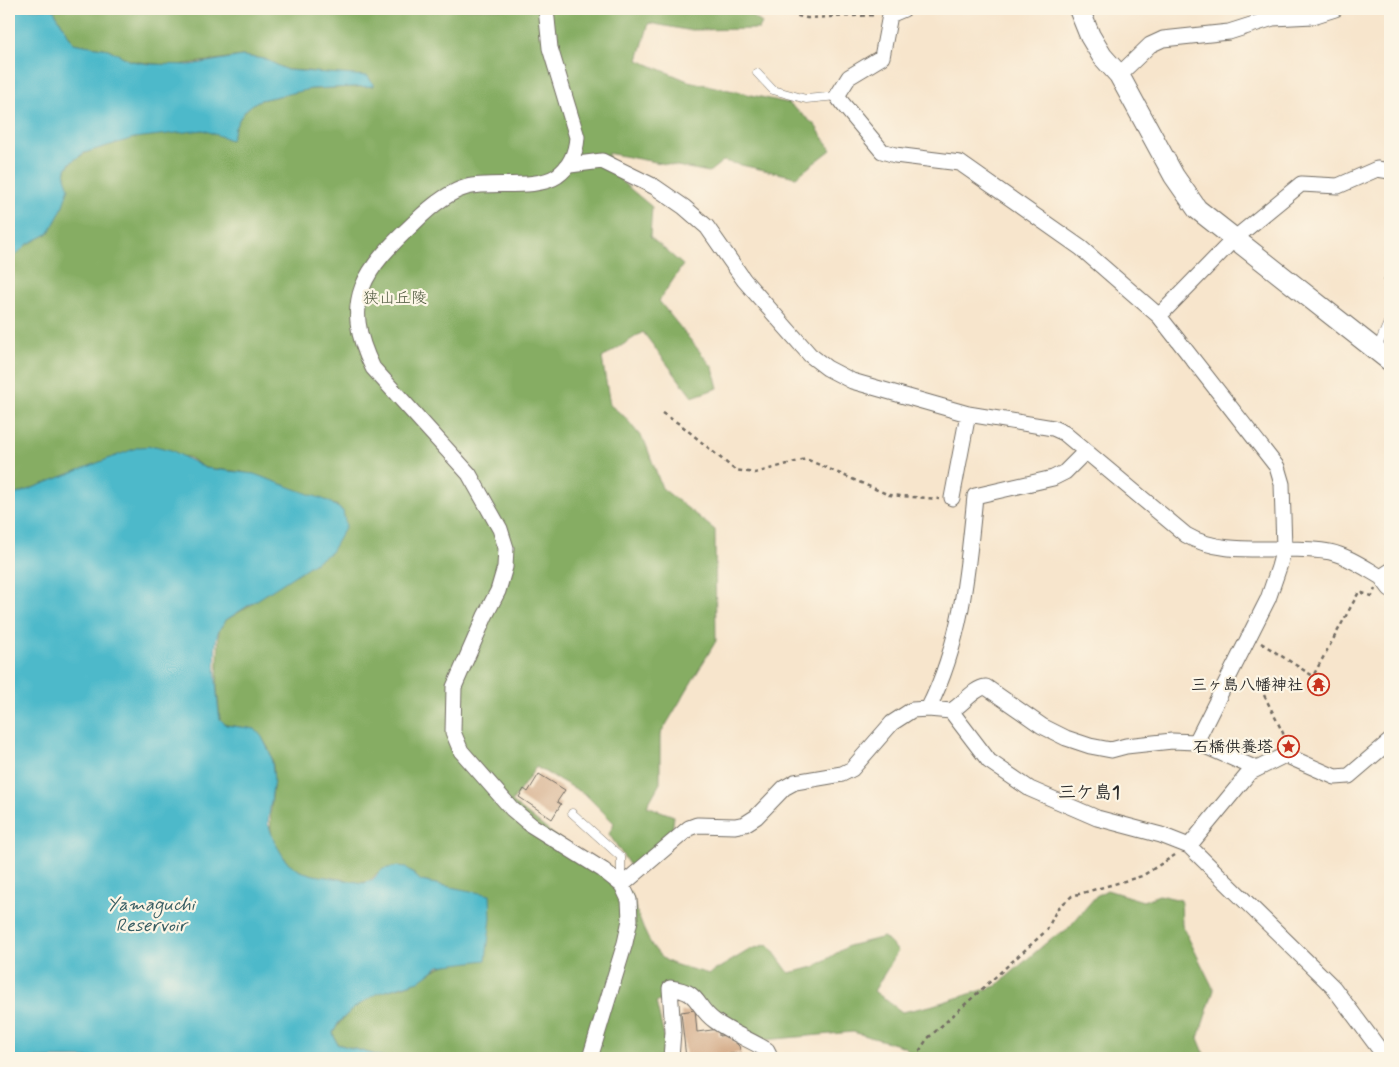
<svg xmlns="http://www.w3.org/2000/svg" width="1399" height="1067" viewBox="0 0 1399 1067" font-family="Mynerve,'Klee One',sans-serif">
<style>
.forest{fill:#86ad63;stroke:#586c47}
.water{fill:#4eb9ca;stroke:#3c727a}
.building{fill:#d5ae8c}
.lines{fill:none;stroke-linecap:round;stroke-linejoin:round}
.service-casing{stroke:#726c63;stroke-width:9}
.minor-casing{stroke:#726c63;stroke-width:17}
.tertiary-casing{stroke:#726c63;stroke-width:22}
.path{stroke:#726c63;stroke-width:2.5;stroke-dasharray:4 4;stroke-linecap:butt}
.service{stroke:#fff;stroke-width:8}
.minor{stroke:#fff;stroke-width:15}
.tertiary{stroke:#fff;stroke-width:20}
.labels{text-anchor:middle;dominant-baseline:central;stroke-width:4.5;stroke-linejoin:round;paint-order:stroke}
.park-label{font-size:16px;fill:#505a40;stroke:#fcf5e5}
.poi-label{font-size:16px;font-weight:bold;fill:#2b2b2b;stroke:#fcf5e5;text-anchor:end}
.neighbourhood-label{font-size:18px;font-weight:bold;fill:#2b2b2b;stroke:#fcf5e5}
.water-label{font-size:18px;font-style:italic;fill:#375d63;stroke:#fcf5e5}
</style>
<rect width="100%" height="100%" fill="#fcf5e5"/>
<filter id="ink" filterUnits="userSpaceOnUse"><feTurbulence type="fractalNoise" baseFrequency=".02" numOctaves="2"/><feDisplacementMap in="SourceGraphic" scale="10" xChannelSelector="R" yChannelSelector="G"/><feConvolveMatrix kernelMatrix="1 2 1 2 8 2 1 2 1" color-interpolation-filters="sRGB"/></filter>
<filter id="wash" filterUnits="userSpaceOnUse"><feTurbulence type="fractalNoise" baseFrequency=".0096" numOctaves="4" result="noise"/><feDisplacementMap in="SourceGraphic" scale="20" xChannelSelector="R" yChannelSelector="G"/><feGaussianBlur stdDeviation="1.12" result="paint"/><feColorMatrix in="noise" values="0 0 0 0 0 0 0 0 0 0 0 0 0 0 0 0 0 1.4 0 .05"/><feComposite in="paint" operator="in"/></filter>
<g filter="url(#wash)">
<rect width="100%" height="100%" fill="#f7e5cc"/>
<path class="forest" d="M53,9H742L762,23L759,29L687,30L649,23L638,60L688,81L788,103L815,125L831,150L796,177L723,161L709,172L607,153L621,181L652,207L650,237L683,265L659,301L713,368L718,388L692,397L643,332L602,358L610,405L625,417L645,442L662,488L715,530L716,641L660,735V783L647,806L674,816L671,840L632,869L609,834L614,823L585,794L536,767L512,802L606,876L616,892L631,893C638,914 646,945 664,959C673,966 698,970 709,974L751,949L768,944L789,973L814,967L848,946L884,937L898,951L874,991L902,1012L930,1006L996,986L1053,937L1065,932L1096,896L1107,890L1143,901L1159,895L1181,900L1182,925L1214,990L1198,1038L1206,1058H915L905,1047L853,1032L742,1042L696,996L656,1002L669,1058H388L337,1044L333,1033C342,1016 359,1002 376,994C387,989 400,989 410,984C426,976 437,966 456,962L460,889L421,881L413,873L376,874C367,887 355,882 341,879C328,877 312,877 300,871C249,844 282,796 271,755C268,745 261,737 255,729L226,725L220,719L217,688L219,630L226,620L251,605L338,506L242,472L205,468L188,457L119,455L9,497V262L26,245L49,233L61,211L66,169C83,141 170,130 201,130C211,130 222,137 231,140C235,124 244,106 260,100L311,89L374,86L309,71L287,70L264,59L242,56L172,66L131,61L108,49L73,43Z"/>
<path class="water" d="M9,9H53L73,43L108,49L131,61L150,64L190,65L242,56L265,59L287,70L368,76L374,86L311,89L260,100C244,107 235,124 231,140L203,130L134,138L84,153L70,163L66,169L65,177L69,188L61,211L49,233L26,245L9,262Z
M155,446L171,450L205,468L254,474L328,501L343,511L346,526L331,552L226,620C224,623 221,626 219,630C212,644 217,702 220,719L226,725L255,729L262,737L271,755L274,779L268,823L274,841L286,861L300,871L314,875L364,883L372,880L383,869L398,866L406,867L421,881L490,895L491,918L486,960L439,966L419,981L376,994L353,1009L339,1022L333,1033L337,1044L387,1058H9V497L139,447Z"/>
<g id="blocks">
<path class="building" d="M539,774L565,790L557,802L561,804L552,819L519,797L524,789L528,792Z
M695,1010L697,1032L719,1029V1036L727,1035L739,1046L741,1053L686,1058L681,1012Z"/>
</g>
</g>
<g filter="url(#ink)">
<use href="#blocks" fill-opacity="0" stroke="#726c63" stroke-width="1"/>
<g class="lines">
<defs>
<path id="service" d="M757,73L773,90L806,99L837,96
M1390,271L1388,281L1390,294
M1377,348L1390,318
M572,813L621,857V883"/>
<path id="minor" d="M546,9L550,48L577,137C576,153 571,166 557,176C536,190 491,181 467,187C447,192 428,209 414,223C365,269 339,300 373,368L469,474L500,529L506,548L505,567L498,591L485,616L454,687L453,732L461,751L512,809L531,825L603,870L622,885L629,900L630,920L625,943L590,1058
M904,9L890,15L882,57L849,77L837,96L842,103L882,151L895,155L960,163L1081,248L1159,316
M1119,75L1150,45L1163,39L1229,32L1273,18L1313,16L1335,9
M570,165L602,161L655,187L684,207L707,227L744,280L810,355L827,368L852,381L968,414L1053,428L1064,433L1186,535C1226,559 1284,543 1330,552C1348,556 1365,568 1381,577
M952,498L968,414
M1390,571L1381,577L1390,589
M928,709L951,711L989,761L1030,789L1097,818L1161,835L1189,846L1333,987L1386,1058
M951,711C963,704 974,688 986,687L1042,726L1066,738L1090,746L1111,750L1126,746L1172,741L1196,742
M1257,769L1196,742L1268,599L1279,567L1284,548L1282,484L1277,467L1159,316L1234,239L1301,184L1338,186L1377,169L1390,171
M1189,846L1249,773L1285,755L1335,777L1349,776L1390,741
M622,885L689,828L697,825L735,826L745,824L756,817L784,788L795,782L842,774L852,769L892,723L912,710L928,709C962,642 968,569 975,496L1053,478L1065,472L1085,452
M671,1058L673,1032L670,988C702,992 694,1006 715,1021C730,1032 750,1040 767,1050L771,1058"/>
<path id="tertiary" d="M1079,9L1090,36L1102,56L1119,75L1174,176L1197,209L1390,361"/>
</defs>
<use href="#service" class="service-casing"/>
<use href="#minor" class="minor-casing"/>
<use href="#tertiary" class="tertiary-casing"/>
<path class="path" d="M766,9L807,18L876,15
M662,413L681,425L735,470L755,473L806,459L889,495L939,499
M1261,643L1313,676L1359,592L1372,596L1375,589
M1264,695L1283,733L1284,741
M915,1058L927,1039L1047,930L1057,909L1072,896L1142,876L1175,855"/>
<use href="#service" class="service"/>
<use href="#minor" class="minor"/>
<use href="#tertiary" class="tertiary"/>
</g>
</g>
<defs>
<symbol id="temple-ring" viewBox="-11 -11 22 22"><circle r="9.5" fill="#fcf5e5" stroke="#c8321e" stroke-width="1.5"/><path d="M0-6L5-2H3V0L6.5 2.5H4V6H1.5V3h-3V6H-4V2.5H-6.5L-3 0V-2H-5Z" fill="#c8321e"/></symbol>
<symbol id="sight-ring" viewBox="-11 -11 22 22"><circle r="9.5" fill="#fcf5e5" stroke="#c8321e" stroke-width="1.5"/><path d="M0-6L1.8-2.2L6-1.7L2.9 1.2L3.7 5.4L0 3.3L-3.7 5.4L-2.9 1.2L-6-1.7L-1.8-2.2Z" fill="#c8321e"/></symbol>
</defs>
<g fill-rule="evenodd">
<use href="#temple-ring" x="1306" y="672" width="25" height="25"/>
<use href="#sight-ring" x="1276" y="734" width="25" height="25"/>
</g>
<g class="labels">
<g class="park-label">
<text x="395" y="298">狭山丘陵</text>
</g>
<g class="poi-label">
<text x="1303" y="685">三ヶ島八幡神社</text>
<text x="1273" y="747">石橋供養塔</text>
</g>
<g class="neighbourhood-label">
<text x="1089" y="793">三ケ島1</text>
</g>
<g class="water-label">
<text x="151" y="905">Yamaguchi<tspan x="151" dy="21">Reservoir</tspan></text>
</g>
</g>
<rect width="1399" height="1067" fill="none" stroke="#fcf5e5" stroke-width="30"/>
</svg>
